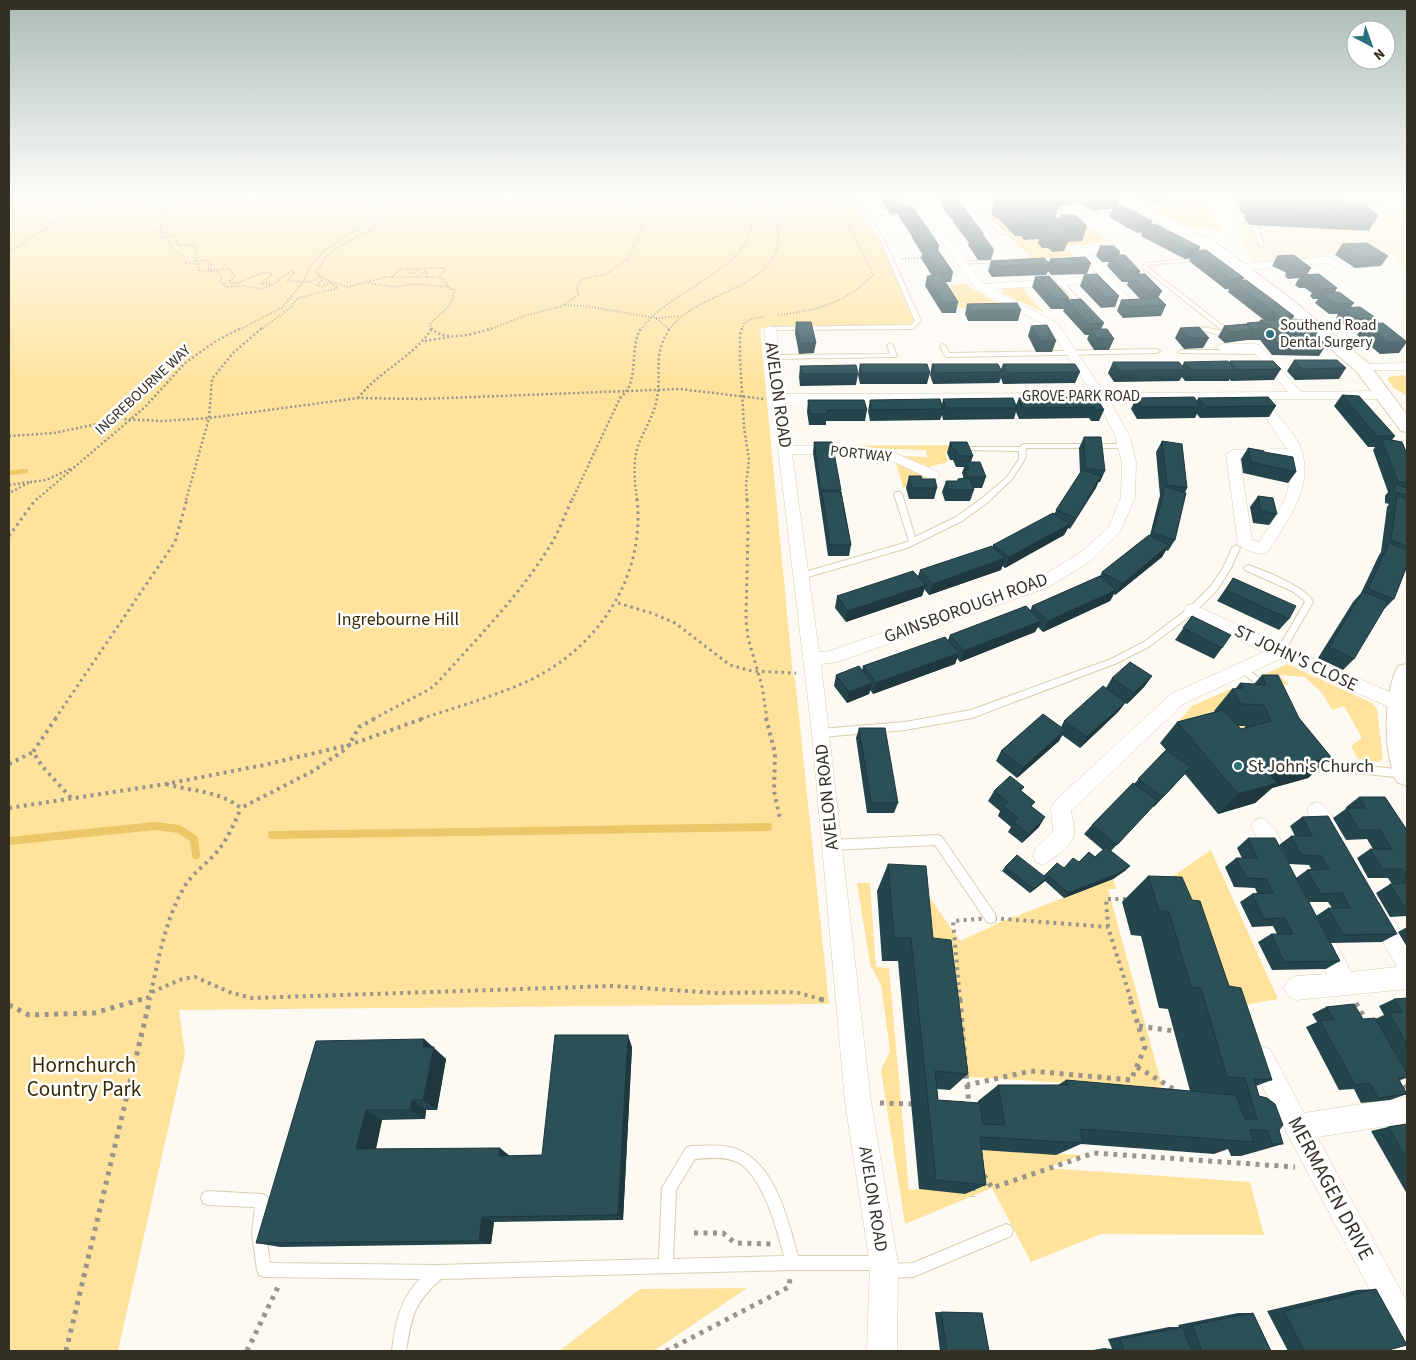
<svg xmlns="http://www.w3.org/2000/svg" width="1416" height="1360" viewBox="0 0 1416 1360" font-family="'Source Sans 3',sans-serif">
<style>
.built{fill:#fdf0d1}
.green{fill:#ffe39c}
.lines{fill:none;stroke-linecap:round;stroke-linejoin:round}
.stream-far1{stroke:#ebc768;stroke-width:4.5}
.stream{stroke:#ebc768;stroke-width:8}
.lane-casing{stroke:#daceae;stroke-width:2}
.street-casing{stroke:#daceae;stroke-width:1}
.secondary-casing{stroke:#daceae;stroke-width:2}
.path-far4{stroke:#99958c;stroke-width:2;stroke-dasharray:1 2;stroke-linecap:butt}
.path-far3{stroke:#99958c;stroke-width:2.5;stroke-dasharray:2 2.5;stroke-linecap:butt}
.path-far2{stroke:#99958c;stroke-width:3;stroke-dasharray:2.5 4;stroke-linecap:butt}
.path-far1{stroke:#99958c;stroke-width:4;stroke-dasharray:3 4.5;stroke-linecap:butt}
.path{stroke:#99958c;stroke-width:5;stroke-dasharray:4 5.5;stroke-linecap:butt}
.lane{fill:#fff;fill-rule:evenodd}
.street{fill:#fff;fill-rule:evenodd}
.secondary{fill:#fff;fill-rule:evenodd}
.wall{fill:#25454c;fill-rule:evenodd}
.shaded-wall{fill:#1e383e}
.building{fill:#2b5058;stroke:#1e383e}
.poi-dot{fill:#2a707e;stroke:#fff;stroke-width:2}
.labels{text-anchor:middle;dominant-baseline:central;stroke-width:5;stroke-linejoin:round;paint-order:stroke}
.far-poi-label{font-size:15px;fill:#353024;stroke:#fff;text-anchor:start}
.far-street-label{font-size:15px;fill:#353024;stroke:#fff}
.street-label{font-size:18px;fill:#353024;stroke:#fff}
.park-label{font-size:18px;fill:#382a00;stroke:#fff}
.poi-label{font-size:18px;fill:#353024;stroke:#fff;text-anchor:start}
.near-park-label{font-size:21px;fill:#382a00;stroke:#fff}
.near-street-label{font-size:21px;fill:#353024;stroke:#fff}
</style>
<rect width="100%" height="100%" fill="#fdfaf4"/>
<path class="built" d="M1220,196L1253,198L1287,196H1382L1407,212V271L1391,254L1374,250L1333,253L1303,259L1255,263L1247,254L1234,213Z"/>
<path class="green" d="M9,196H857L858,200L855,201L882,247L915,321L908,326L760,328L793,676L795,678L829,1004L179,1010L185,1054L118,1351H9Z
M1206,202L1221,231L1186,226L1146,206Z
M1043,210L1074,224L1081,223L1111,242L1066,246L1073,256L1033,260L985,214C999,214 1016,230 1025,240L1038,239L1052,252L1063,251Z
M966,284L971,288L1006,308H959L950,285Z
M1021,287L1043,312L1001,293L1004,288Z
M1403,375L1407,377V396L1394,388L1388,380V377Z
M966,445L969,452H945L948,462L929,467L903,456L927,457L926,450L799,446Z
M896,463L924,474L926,480L919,487H903Z
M1287,664L1372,703L1377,709L1383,759L1378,762L1358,759L1351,746L1362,738L1344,706L1332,710L1323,694L1305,677L1279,675L1289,685L1267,683L1261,676Z
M1233,688L1243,697L1245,726L1251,742L1189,735L1180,720L1192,706Z
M1211,850L1278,999L1218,1010L1176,893L1173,876Z
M1113,879L1117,889H1108L1163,1089L954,1076L916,886L931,899L960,941L1003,921Z
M857,883H870L876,967L889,968L909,1190L919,1189L961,1149L1082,1155L1046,1168L1250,1182L1264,1235L1101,1234L1031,1262L992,1188L905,1224L881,1070L890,1051L881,985L870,964Z
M747,1288L654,1351H559L640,1289Z"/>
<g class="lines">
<path class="stream-far1" d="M9,473L26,471"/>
<path class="stream" d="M272,835L768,827
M9,841L155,826L179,829L194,839L196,855"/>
<defs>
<path id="lane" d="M966,199H970L1005,232V234H1001L966,201Z
M860,203L862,204L867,216L883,237L921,321L913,329L768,330L767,329L770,327L911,325L915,321L879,237L863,216L858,204Z
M1133,204L1135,206L1075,218L1051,209L1055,208L1075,216Z
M1226,222L1257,225L1264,246L1262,247L1260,246L1253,227L1224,224V223Z
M1202,258H1204V260L1148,265L1147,267L1230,331H1236V333L1220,335L1201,330L1200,329L1203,327L1223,331L1142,267L1146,263Z
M1001,260L1003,261V262L961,264L959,263L961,262Z
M1059,281H1063L1085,306V308H1081L1059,283Z
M890,343L893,345L897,356L896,357L773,359L770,357L773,355L890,354L887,345Z
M943,344L946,346L949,353L1157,349L1160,351L1157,353L947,357L944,355L940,346Z
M1181,350H1260L1263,352L1260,354L1179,353L1178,352Z
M1023,444H1124L1127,446L1124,448H1026L1025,459L1012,479L987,503L962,521L907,548L801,579L797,576L798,574L901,544L909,541L894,494L896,492H900L902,494L915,537L956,517L981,499L1007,477L1019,459V451L970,450L967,448L968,447H1020Z
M1236,545L1240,548L1231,568L1217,590L1195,612L1150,646L1117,663L972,718L905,730L821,737L818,736L816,733L818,730L821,729L905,722L971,710L1111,659L1144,642L1189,608L1211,586L1223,568L1232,548Z
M1248,565C1263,570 1308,588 1313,602L1283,654L1280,655L1276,652L1305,602L1304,600L1292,591L1245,570L1244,568Z
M1243,666L1262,680L1267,691L1266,693H1260L1256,684L1240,671L1239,669L1240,667Z
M1311,759L1315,761L1407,770V778L1313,769L1310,768L1306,763L1308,760Z
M938,835L942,837L995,914L996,918L995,922L991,923L987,922L935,845L832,850L828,848L827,845L828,842L832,840Z
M691,1146C705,1146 720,1144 733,1148C774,1159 788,1220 798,1256H880L885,1258L887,1264L913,1263L1006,1224L1011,1226L1013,1231L1011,1236L913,1277L886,1278L881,1276L879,1270H793L441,1279C413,1304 412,1316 406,1351H392C395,1324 400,1299 420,1279L264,1277L259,1275L257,1270L252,1234L255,1207L208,1205L203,1203L201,1198L203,1193L208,1191L262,1194L267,1196L269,1201L266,1234L270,1263L438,1265L659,1259L662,1188L686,1148ZM695,1159C708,1158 724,1156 737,1162C763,1175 777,1230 784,1256L673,1259L676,1190Z"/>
<path id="street" d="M989,196H1047L1043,199L932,204L925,206L979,280L985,284L1099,276L1077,251C1084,246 1110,244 1117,249L1112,252L1089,253L1131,300L1132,302L1131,304H1123L1104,282L992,289L1057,323L1104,393L1288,392L1252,350H1221L1215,347L1221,344H1255L1259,345L1301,392L1383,391L1389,395L1383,399H1265C1274,412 1294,433 1300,446C1316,486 1287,520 1267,553C1259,555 1243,550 1238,543L1226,454L1233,450L1287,449L1253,399L1109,400L1129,435L1136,462L1135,497L1120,532L1090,561L1049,587L837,662L821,664L871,1102L898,1264L897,1351H867L870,1264L845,1102L812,733L764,329L770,326L776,329L784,394L1092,393L1049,327L977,290L917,206L920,200L923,199ZM1097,400L1115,435L1122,462L1121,497L1109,527L1080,553L1037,579L830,651L819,652L792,454H839L892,461L928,478H938L940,475L938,472L895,453L839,446H791L785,402ZM1289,457C1296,494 1277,513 1259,542L1252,540L1240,458Z
M1205,196H1213L1234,230L1225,239L1203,245L1198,242L1200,240L1215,237L1224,230Z
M1329,257L1340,263V267H1334L1327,263L1242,270L1237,267L1242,264Z
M1363,364L1407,363V370H1359L1357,368L1359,366Z
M1192,604L1286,647L1406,699L1407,707L1400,711L1394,709L1280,659L1183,704L1071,811C1072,818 1075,828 1074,835C1073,844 1051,861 1043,865L1036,862L1033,855L1036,848L1053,832L1051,808L1054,802L1171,694L1264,652L1186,614L1184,610L1186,606Z
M1317,802C1329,807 1337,824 1342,836L1339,843L1332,845C1320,841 1313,823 1307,811L1310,805Z
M1261,818C1275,823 1284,846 1289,859L1286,866L1279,869L1272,866L1251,827L1254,821Z
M1380,906L1388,910L1407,942V989L1296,1000L1288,996L1284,988L1288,980L1296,976L1327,974L1313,944L1316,936L1324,933L1332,936L1351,972L1397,967L1369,917L1372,910Z
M1261,1046L1270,1049L1304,1113L1407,1097V1123L1317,1137L1407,1302V1346L1397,1341L1252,1067L1249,1058L1252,1049Z"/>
<path id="secondary" d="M1109,196H1124L1220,246L1291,299L1369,364L1407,415V432L1401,431L1357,372L1281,305L1210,252Z
M1407,664V786L1397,782C1383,753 1383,695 1398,666Z"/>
</defs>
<use href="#lane" class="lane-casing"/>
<use href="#street" class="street-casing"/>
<use href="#secondary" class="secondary-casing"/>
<path class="path-far4" d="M151,196L149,198L152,202L146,209L150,216L144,223L153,228L156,234L167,238L172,250L183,256L186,263L198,264L199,270L217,272L222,277L221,282L226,287L244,286L262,289L272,285L291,271L294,273L287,281L310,282L320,277L323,279L317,285L321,287L332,282L347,287L386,277H438L444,279L448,287L454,290C454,306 440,313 430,324L431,330
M165,196L175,200L160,210L166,214L161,222V232L176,236L177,245H195L197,250L195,261L206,260L211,264L208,268L209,270L230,269L234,276L230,281L233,284C247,282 258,269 272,274L261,284L272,283
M1177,211L1203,210
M880,215H901
M9,252L96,196
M902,259L926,257
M408,269L409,273L413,274L419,269
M417,276L426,271L427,277
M392,277L400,269L444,268L446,270L439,277
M369,283L394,287L415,284L448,287
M565,305L585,306L656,318L669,329
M778,315C817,310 845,304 873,275C862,248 845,224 836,196
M656,318L680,316
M239,330L283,307L303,282L311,265L324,251L365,224L389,196
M260,330L289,309L298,298L338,288L316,272C322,263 327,255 336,249C360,231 394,226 406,196
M489,330L524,316L562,306L578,295L577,287L582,279L606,274L628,259L644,225L636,210L625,204L626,196
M641,330C666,287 786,260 742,196
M669,330C695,292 765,292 777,247C781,228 774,211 763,196
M742,330L744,323L751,319L764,317"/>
<path class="path-far3" d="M431,328C445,343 475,334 492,328
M742,328L740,334V358L744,427L749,460L746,485L747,500
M425,341L450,337
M358,398C379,371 412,358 431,330
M9,436L54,433L121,419L162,421L209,418L358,398L421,399L680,389L764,399
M30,482L46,480L70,469
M9,485L30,482L9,493
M36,500L145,407L185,363L216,341L241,328
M186,500L209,418L212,379L233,353L262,328
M572,500L620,398C641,381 628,350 641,328
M637,500C635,482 632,464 638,446C643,432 652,419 656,403C663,374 651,357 670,328"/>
<path class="path-far2" d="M747,499L748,530L746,619L748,638L762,686L767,719
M9,536L36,499
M618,603L651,613L675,623L730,665L752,671L796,673
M55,719L175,542L187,499
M373,719L430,689L439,681C479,636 522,593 553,541C560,528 566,513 572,499
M421,719C456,707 492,697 526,682C597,650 646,577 637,499"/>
<path class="path-far1" d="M56,718L33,752L42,766L72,799
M766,718L775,753L774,791L780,819
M9,764L33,752
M166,784C193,792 218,790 241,808L313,771L343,751L349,745L359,727L376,718
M9,808L166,784L264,765L349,745L425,718
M1108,927L1106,899H1127
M152,992L182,979L195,977L232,993L252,998L612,986L716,993L787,992L799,993L824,1000
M139,1000L150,997
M149,1000C158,963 164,924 182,891C190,875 203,867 215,854C227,841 234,824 241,808
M960,1000L953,921L991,918L1108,927L1131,1000"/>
<path class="path" d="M820,999L827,1001
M960,999L967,1085L1031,1071L1131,1080L1145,1047L1130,999
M1356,1003L1367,1022
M9,1005L29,1015L94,1013L143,999
M1139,1026L1174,1031
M1137,1067L1177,1091
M1399,1077L1406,1089
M967,1085L969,1105
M880,1103L913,1104
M984,1175L992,1188L1094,1153L1295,1167
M973,1187V1197
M694,1233H723L735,1243L773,1244
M66,1351L150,999
M247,1351L279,1285
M666,1351L789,1287L790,1278"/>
<use href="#lane" class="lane"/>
<use href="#street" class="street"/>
<use href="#secondary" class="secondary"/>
</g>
<path class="wall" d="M881,196H898L904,204L903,206L926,226V228L939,246L938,250L953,272L951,282H945L958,302L956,313H942L925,286L927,276H932L921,258L922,254L912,238V236L898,216L899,214H890L881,199Z
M942,196H955L966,210V212L983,233V235L994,250L991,260H978L968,245L969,243L953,222V220H952L940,205Z
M1011,196H1026L1029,199L1045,198L1046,196H1121L1117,207L1094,211L1076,202L1058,207L1055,218H1060L1061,215L1087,226L1082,241L1068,242L1064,251L1052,252L1048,248H1042L1038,243L1039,240L1038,239L1024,240L1021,236H1015L998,218H995L991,214L995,200L1010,199Z
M1136,196H1164L1162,202L1152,204Z
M1226,196H1344L1342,199L1349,205L1350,203L1378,216L1369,231L1250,225L1244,218L1246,214H1243L1239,208L1241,204H1238L1235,200L1237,196Z
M1113,208L1137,213L1136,214L1152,221L1151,224L1198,251L1244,278L1242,280L1294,316L1292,320L1320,329L1316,335L1326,345L1319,356L1272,355L1260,340H1247L1225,343L1218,337L1224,326L1246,324L1247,323L1259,322L1260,320H1264L1228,292L1229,289H1225L1189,261L1191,258L1185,259L1141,236L1142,232L1138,233L1124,226L1125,224L1123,225L1109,217Z
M1342,244L1388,256L1381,266L1355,268L1335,255Z
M1100,246L1120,252L1119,255L1140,271L1139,274L1162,291L1158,298L1166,305L1161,316L1123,318L1117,311L1121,300L1140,299L1127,285L1128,282H1122L1107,266L1109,262H1102L1096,256Z
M1277,256L1311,268L1307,275L1337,288L1335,292L1354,303L1351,307L1376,318L1372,324L1407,342L1399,353L1380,354L1357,335L1361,329L1350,330L1336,318L1338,314H1329L1315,303L1318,299H1313L1310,296L1312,293L1305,288H1299L1295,285L1299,278L1288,279L1285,276L1286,273L1285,272L1272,266Z
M1050,259L1091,263L1087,274L1051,275L1048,271L1046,275L992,277L988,271L991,261L1048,263Z
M1084,275L1119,296L1115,307L1101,308L1080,286Z
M1035,277L1069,298L1068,300L1104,323L1101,329L1114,339L1109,350H1094L1087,339L1089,335H1085L1063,311L1064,309H1051L1032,287Z
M967,304L1021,310L1018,321H968L965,314Z
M796,322L816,343L814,353L799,354L795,333Z
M1031,326L1056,341L1052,352H1036L1028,336Z
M1180,328L1209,338L1203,348L1184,349L1175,338Z
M1294,360L1346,368L1339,379L1295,380L1287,371Z
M1230,361L1281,369L1274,380L1231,381L1229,379V381H1185L1182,377L1179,381L1114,382L1108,373L1113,362L1182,366L1184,362L1229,363Z
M860,364L930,373L927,384H860L858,375Z
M932,364L1001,369L1003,364L1080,372L1075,383L1003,384L1001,378L999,383L933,384L930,375Z
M800,366L858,374L856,385L800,386L799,377Z
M1342,395L1395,436L1392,440L1407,454V566L1394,599L1383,610L1354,659L1343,670L1318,658L1353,602L1361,593L1379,555L1381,552L1387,507L1389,504L1385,503V496L1388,492L1373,450L1375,447H1368L1334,406Z
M1096,397L1104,410L1099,421H1091L1089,418L1019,419L1016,412L1014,419L943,420L942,415L940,420L870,421L868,411L870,400L942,404L943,399L1016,405L1019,398Z
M1136,398L1197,401L1198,398L1276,406L1269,417L1200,418L1197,414L1195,418L1137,419L1131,409Z
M808,400L867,410L865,421H826V425H809L807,412Z
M1084,437L1105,471L1100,482H1098L1070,529L1068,528L1064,535L1005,568L1002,566L1001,570L929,595L924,589L922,596L846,622L835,608L837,596L918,576L920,570L993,547V545L1054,514L1080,473L1079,448Z
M1162,441L1187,488L1185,493L1175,540L1168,551L1166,550L1162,557L1115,595L1114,594L1110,601L1043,632L1038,627L1035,632L960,662L957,658L955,664L873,694L870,690L869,694L847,703L834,686L836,675L862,671L863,666L948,640L950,635L1030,611L1032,606L1100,576L1102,572L1150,535L1159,499L1160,496L1156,452Z
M814,442L841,490L851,545L849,556H828L813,453Z
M950,442L973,456L971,462L986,477L982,488H974V490L970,501H945L942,492L946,481H957L958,479L963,478V476L962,473L964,467H956L953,460H950L947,453Z
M1248,448L1264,452L1296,472L1288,483L1243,473L1241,459Z
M909,476L922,479L937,488L934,499H909L906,488Z
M1258,496L1277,514L1269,525L1253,523L1250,507Z
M1233,578L1289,619L1279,630L1217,601Z
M1192,616L1222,648L1214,659L1175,640Z
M1262,675L1331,757L1308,778L1272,788L1255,803L1218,814L1185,774L1154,807L1153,806L1111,851L1126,870L1113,879L1064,898L1045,881L1030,893L1002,871L1005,867L1044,876L1095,857L1103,850L1084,834L1092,825L1134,784L1166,750L1160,743L1177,722L1215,712L1214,711L1232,689H1235L1240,683L1254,684ZM1238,726H1245V728L1241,729Z
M1152,676L1144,687L1127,704L1125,703L1118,712L1080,748L1062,735L1059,741L1017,778L996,761L1001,751L1061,727L1064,721L1106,688L1112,678Z
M859,728L898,803L894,813H867L856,738Z
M1024,787L1021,791L1032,807L1039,827L1022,843L1008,832L1011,827L998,816L1000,811L988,801L994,791Z
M1359,797L1407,830V916L1390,917L1376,893L1390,884H1392L1388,878H1368L1357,858L1370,849H1373L1367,839L1346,840L1333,818L1347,808L1346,807Z
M1302,817L1397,934L1382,942L1331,943L1340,961L1326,969L1272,970L1258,942L1271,934H1277L1273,926L1252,927L1240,902L1252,894L1257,893L1255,888L1234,887L1225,867L1236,858H1242L1237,848L1248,838L1296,878L1307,870L1311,869L1309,865L1289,864L1279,845L1291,836H1295L1290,826ZM1309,902H1328L1332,908H1328L1316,916Z
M888,864L933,938L968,1074L950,1090L937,1089L938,1100L978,1103V1101L998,1085H1058L1066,1080L1190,1091L1168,1009L1159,1008L1141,936L1131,935L1122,902L1148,876L1229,986L1272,1080L1256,1086L1259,1096L1279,1130L1283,1144L1241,1156H1231L1228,1149L1214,1154L1081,1144L1056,1155L982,1150L986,1185L965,1194L919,1189L898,961H882L877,891Z
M1407,927V947L1398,932Z
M1407,998V1078L1399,1080L1407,1094L1390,1100L1361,1103L1354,1089L1339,1090L1306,1027L1317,1022L1312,1014L1326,1007L1363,1019H1375L1384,1015L1379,1006L1394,999Z
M424,1039L446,1059L437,1110H426L425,1119L382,1120L376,1149L510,1156L542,1155L632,1047L623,1220L494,1222L491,1244L280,1247L256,1243Z
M1407,1124V1194L1371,1131L1388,1127Z
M1376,1289L1385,1351H1288L1267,1311L1357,1290Z
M935,1312L982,1313L989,1351H940Z
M1238,1313H1253L1271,1351H1088L1104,1348L1112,1349L1108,1339L1169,1327H1179L1178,1325Z"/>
<path class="shaded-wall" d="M1062,196H1078L1076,202L1058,207Z
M1099,196H1121L1117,207L1094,211Z
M1156,196H1164L1162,202L1152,204Z
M1137,213L1134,219L1128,216L1125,224L1123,225L1127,215Z
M1152,221L1150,228L1145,226L1142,232L1138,233L1142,223Z
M1200,247L1197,254L1194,251L1191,258L1185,259L1190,249Z
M1101,476L1096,488L1070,529L1076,518Z
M1070,524L1064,535L1005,568L1009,557Z
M1169,545L1162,557L1115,595L1122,584Z
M1005,558L1001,570L929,595L933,584Z
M926,585L922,596L846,622L848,611Z
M1116,590L1110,601L1043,632L1048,621Z
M1041,621L1035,632L960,662L964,651Z
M959,653L955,664L873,694L876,683Z
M1152,676L1144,687L1127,704L1134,693Z
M872,683L869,694L847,703L849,692Z
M1126,702L1118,712L1080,748L1087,737Z
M1065,730L1059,741L1017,778L1023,768Z
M1331,757L1308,778L1272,788L1255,803L1218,814L1238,794L1269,774Z
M1045,817L1039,827L1022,843L1029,834Z
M1130,866L1126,870L1113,879L1064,898L1068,893Z
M1049,876L1045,881L1030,893L1034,889Z
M628,1035L632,1047L623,1220L618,1215Z
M424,1039L446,1059L437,1110L423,1100V1047Z
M412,1100L426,1110L425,1119L410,1110Z
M366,1110L382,1120L374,1157L356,1149Z
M500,1148L510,1156H499Z
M482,1217L494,1222L491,1244L479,1241Z"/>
<path class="building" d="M886,196H898L904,204L892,205Z
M943,196H955L966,210L954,211Z
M1012,196H1026L1029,199L1049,197L1058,204L1054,205L1058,208L1047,209L1038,201L1020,202L1039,219L1063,218L1061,215H1075L1087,226L1069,227L1065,223L1057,224L1069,236L1057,237L1052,233H1047L1042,228H1047L1043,225H1029L1025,221H1020L1002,204H999L995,200L1015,199Z
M1247,196H1278L1283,202L1272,201L1275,205L1332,206L1321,196H1339L1351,208H1356L1350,203H1365L1378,216L1257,211L1251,204H1265L1261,200H1250Z
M900,206H912L926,226H914Z
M1123,206L1137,213L1127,215L1113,208Z
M955,212H967L983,233H971Z
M1138,214L1152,221L1142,223L1128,216Z
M1155,224L1200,247L1190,249L1145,226Z
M927,227L939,246H926L914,228Z
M970,235H983L994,250H981Z
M1367,243L1388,256L1362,258L1342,244Z
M1100,246H1114L1120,252H1106Z
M923,248H936L953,272H939Z
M1206,250L1244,278L1231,279L1194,251Z
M1111,255H1125L1140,271L1126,272Z
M1294,255L1311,268L1294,269L1290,266H1296L1291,262L1277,256Z
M1085,257L1091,263L1055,265L1050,259Z
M1044,258L1050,264L995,267L991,261Z
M1097,274L1119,296L1105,297L1084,275Z
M1131,274H1145L1162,291L1148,292Z
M1319,274L1337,288L1320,289L1316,286L1321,285L1311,277L1305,278L1301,275Z
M941,275L958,302L944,303L927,276Z
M1049,276L1069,298L1055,299L1035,277Z
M1246,280L1294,316L1280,317L1233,281Z
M1339,292L1354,303L1336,304L1321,293Z
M1159,298L1166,305L1128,307L1121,300Z
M1081,299L1104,323L1089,324L1067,300Z
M1017,303L1021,310L971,311L967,304Z
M1360,307L1376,318L1357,319L1342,308Z
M1260,320H1310L1320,329H1273L1269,324H1264Z
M796,322H811L816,343H800Z
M1259,322L1257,325L1261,329H1253L1247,323Z
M1383,323L1407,342L1388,343L1364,324Z
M1246,324L1253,330L1231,332L1224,326Z
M1047,325L1056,341H1040L1031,326Z
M1199,327L1209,338H1190L1180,328Z
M1091,329H1107L1114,339H1098Z
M1270,334L1316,335L1326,345L1278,344Z
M1294,360H1337L1346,368L1302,369Z
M1228,361L1235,370H1191L1184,362Z
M1230,361H1273L1281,369L1237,370Z
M1113,362H1179L1185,370L1118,371Z
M860,364H927L930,373H862Z
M932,364H998L1002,372L935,373Z
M1003,364H1075L1080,372L1007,373Z
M856,365L858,374H802L800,366Z
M1342,395L1359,396L1395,436H1377Z
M1096,397L1104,410H1096L1094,407L1023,408L1019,398Z
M1194,397L1201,407H1142L1136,398Z
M1268,397L1276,406L1206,407L1198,398Z
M1013,398L1017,408H946L943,399Z
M940,399L943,409L872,410L870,400Z
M808,400H864L867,410H827V414H810Z
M1084,437H1101L1105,471L1085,468Z
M1381,438L1402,442L1407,454V483L1398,482Z
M1162,441L1182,444L1187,488L1167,485Z
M814,442H832L841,490H821Z
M950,442H967L973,456H959L956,449H953Z
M1248,448L1264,451V452L1293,457L1296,472L1251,462Z
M966,462H980L986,477H968L965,470H969Z
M1082,470L1101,476L1076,518L1056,510Z
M909,476H921L922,479H935L937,488H912Z
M970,478L974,490H949L946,481H958V479Z
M1395,484L1407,488V495L1394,492Z
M1165,487L1186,493L1175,540L1153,533Z
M822,492H841L851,545H830Z
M1258,496L1273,498L1277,514L1261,511Z
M1397,496L1407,499V546L1391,540Z
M1053,513L1070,524L1009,557L993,545Z
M1149,535L1169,545L1122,584L1102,572Z
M1389,543L1407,550V566L1394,599L1368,589Z
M992,546L1005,558L933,584L920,570Z
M913,571L926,585L848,611L837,596Z
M1100,576L1116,590L1048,621L1032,606Z
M1233,578L1296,606L1289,619L1226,590Z
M1363,591L1388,602L1354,659L1329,647Z
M1026,606L1041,621L964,651L950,635Z
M1192,616L1231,635L1222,648L1183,628Z
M945,637L959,653L876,683L863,666Z
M1130,662L1152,676L1134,693L1112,678Z
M859,666L872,683L849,692L836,675Z
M1262,675H1278L1299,718L1331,757L1269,774L1277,783L1238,794L1177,722L1223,710L1241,729L1271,721L1264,705L1241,704L1232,689L1243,688L1240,683L1266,685Z
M1103,686L1126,702L1087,737L1064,721Z
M1043,714L1065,730L1023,768L1001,751Z
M859,728H885L898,803H871Z
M1166,750L1191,767L1163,797L1138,779Z
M1010,776L1024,787L1020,790L1035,802L1031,806L1045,817L1029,834L1014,822L1018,818L1003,806L1008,802L994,791Z
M1133,783L1158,801L1117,845L1092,825Z
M1359,797H1385L1407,830V876L1403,869H1382L1370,849H1392L1380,830H1359L1346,808H1366Z
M1328,816L1397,934L1343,935L1328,908H1350L1342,893L1321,894L1307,870L1329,869L1321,856L1301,855L1291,836H1312L1302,817Z
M1248,838H1275L1340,961L1284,962L1271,934H1293L1285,918L1264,919L1252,894L1273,893L1266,879L1246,878L1236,858H1257Z
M1106,847L1130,866L1117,874L1068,893L1049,876L1034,889L1005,867L1017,855L1044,876L1057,863L1064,868L1073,858L1079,862L1089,852L1095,857Z
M888,864L926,866L933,938L951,940L968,1074L935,1071L938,1100L980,1103L983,1124L1005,1125L998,1085H1068L1066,1080L1236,1095L1245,1119H1257L1245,1078L1227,1077L1201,988L1191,987L1169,912L1159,910L1148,876L1182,877L1192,900L1200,901L1229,986L1241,988L1272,1080L1254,1079L1259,1096L1267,1098L1275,1104L1283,1125L1279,1130L1283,1144H1272L1267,1130H1250L1254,1142L1080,1129L1083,1143L980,1137L986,1185L936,1180L911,938H894Z
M1407,883V908H1405L1390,884Z
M1407,998V1044L1389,1013L1402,1012L1394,999Z
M1354,1004L1363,1019L1375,1018L1407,1073V1077L1398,1078L1407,1094L1378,1098L1370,1083L1355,1085L1320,1021L1334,1019L1326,1007Z
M555,1035H628L618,1215L482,1217L479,1241L256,1243L316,1041L424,1039L423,1047H434L423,1100H412L410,1110H366L356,1149L500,1148L499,1156L542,1155Z
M1407,1124V1159L1388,1127Z
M1376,1289L1407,1345L1385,1351H1304L1284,1311Z
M941,1312L982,1313L989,1351H947Z
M1253,1313L1271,1351H1202L1192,1325Z
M1183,1327L1192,1351H1124L1120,1339Z
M1116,1349L1117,1351H1106Z"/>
<linearGradient id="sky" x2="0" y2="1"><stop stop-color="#a9bcb5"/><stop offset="0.51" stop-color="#fefdfa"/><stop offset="1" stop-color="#fefdfa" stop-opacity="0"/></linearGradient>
<rect width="1416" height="386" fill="url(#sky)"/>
<g class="poi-dot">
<circle cx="1270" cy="334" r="5"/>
<circle cx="1238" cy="766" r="5"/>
</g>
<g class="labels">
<g class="far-poi-label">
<text x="1280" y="325">Southend Road<tspan x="1280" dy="17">Dental Surgery</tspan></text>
</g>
<g class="far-street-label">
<text transform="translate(143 390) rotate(-43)">INGREBOURNE WAY</text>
<text x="1081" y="396">GROVE PARK ROAD</text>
<text transform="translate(861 454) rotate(6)">PORTWAY</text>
</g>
<g class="street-label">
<text transform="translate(778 395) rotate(82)">AVELON ROAD</text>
<text transform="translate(966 608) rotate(-20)">GAINSBOROUGH ROAD</text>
<text transform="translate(1296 658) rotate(25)">ST JOHN'S CLOSE</text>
<text transform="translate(827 797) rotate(-96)">AVELON ROAD</text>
<text transform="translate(873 1199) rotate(81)">AVELON ROAD</text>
</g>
<g class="park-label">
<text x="398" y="619">Ingrebourne Hill</text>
</g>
<g class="poi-label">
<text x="1248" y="766">St John's Church</text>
</g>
<g class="near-park-label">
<text x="84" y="1065">Hornchurch<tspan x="84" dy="24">Country Park</tspan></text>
</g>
<g class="near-street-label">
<text transform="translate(1331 1188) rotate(62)">MERMAGEN DRIVE</text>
</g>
</g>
<rect width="1416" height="1360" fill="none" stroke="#353024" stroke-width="20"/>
<g transform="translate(1371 45) rotate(139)"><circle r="24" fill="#ffffff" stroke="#aeaca7"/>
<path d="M0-4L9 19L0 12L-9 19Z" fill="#2a707e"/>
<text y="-8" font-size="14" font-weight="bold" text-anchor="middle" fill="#353024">N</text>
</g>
</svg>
